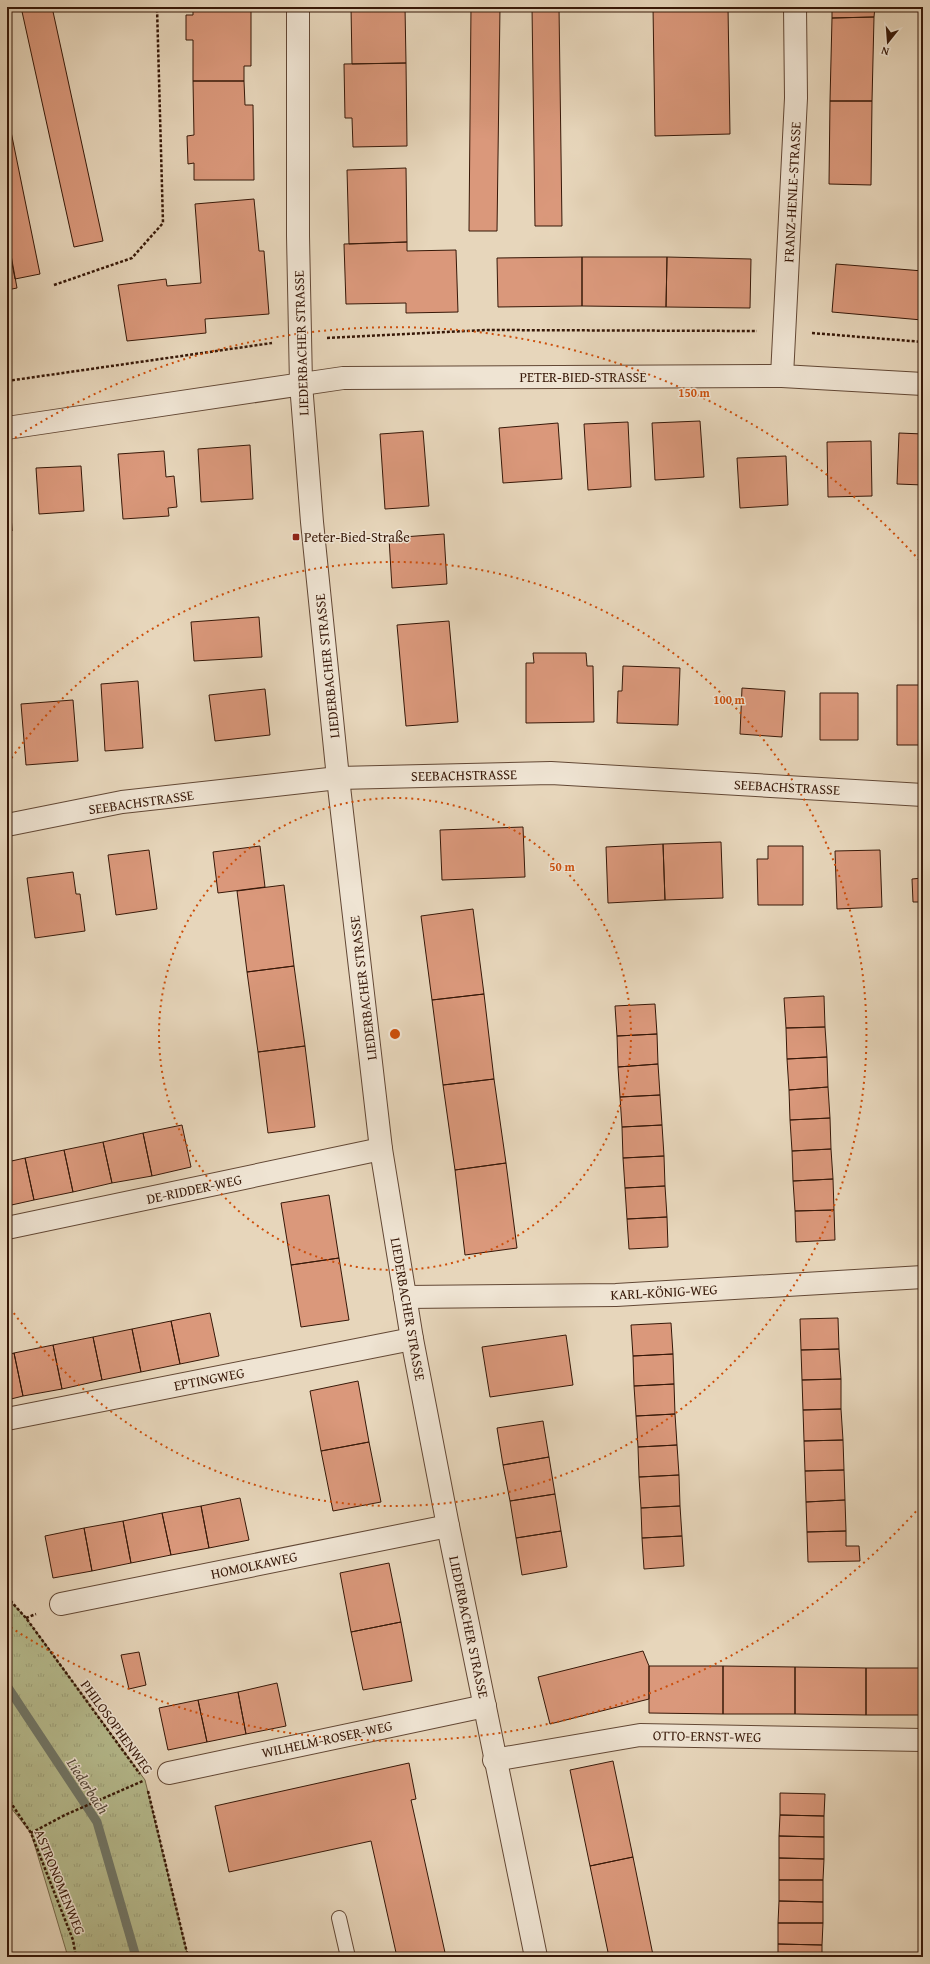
<svg xmlns="http://www.w3.org/2000/svg" width="930" height="1964" viewBox="0 0 930 1964" font-family="'Gentium Book Plus',serif">
<style>
.grass{fill:url(#grass-tufts);stroke:#776a4c}
.lines{fill:none;stroke-linecap:round;stroke-linejoin:round}
.stream{stroke:#71796b;stroke-width:9}
.building{fill:#da987b;stroke:#371808}
.service-casing{stroke:#634835;stroke-width:16}
.minor-casing{stroke:#634835;stroke-width:24}
.tertiary-casing{stroke:#634835;stroke-width:24}
.path{stroke:#371808;stroke-width:2.5;stroke-dasharray:3 2;stroke-linecap:butt}
.service{stroke:#efe4d3;stroke-width:14}
.minor{stroke:#efe4d3;stroke-width:22}
.tertiary{stroke:#efe4d3;stroke-width:22}
.ring{fill:none;stroke:#cd4f0b;stroke-width:2;stroke-dasharray:2 4}
.poi-dot{fill:#8f2418;stroke:#efe4d3;stroke-width:1.5}
.labels{text-anchor:middle;dominant-baseline:central;stroke-width:3;stroke-linejoin:round;paint-order:stroke}
.street-label{font-size:14px;fill:#371808;stroke:#efe4d3}
.poi-label{font-size:14px;fill:#371808;stroke:#efe4d3;text-anchor:start}
.water-label{font-size:15px;font-style:italic;fill:#54483a;stroke:#efe4d3}
.centre{fill:#cd4f0b;stroke:#efe4d3;stroke-width:2}
.ring-label{font-size:12px;text-anchor:middle;font-weight:bold;fill:#cd4f0b;stroke:#efe4d3;stroke-width:3;stroke-linejoin:round;paint-order:stroke}
</style>
<defs>
<pattern id="grass-tufts" width="24" height="20" patternUnits="userSpaceOnUse"><rect width="24" height="20" fill="#b7bd90"/><path d="M3 7l-1-3M5 7V3M7 7l1-3M15 17l-1-3M17 17v-4M19 17l1-3" fill="none" stroke="#9ea27b"/></pattern>
</defs>
<rect width="100%" height="100%" fill="#e7d6bb"/>
<filter id="stains"><feTurbulence type="fractalNoise" baseFrequency=".005" numOctaves="4"/><feColorMatrix values="0 0 0 0 .2 0 0 0 0 .09 0 0 0 0 .02 0 0 0 .5 -.17"/></filter>
<radialGradient id="worn" r=".72"><stop offset=".6" stop-color="#630" stop-opacity="0"/><stop offset="1" stop-color="#630" stop-opacity=".3"/></radialGradient>
<path class="grass" d="M7,1598L26,1618L145,1780L188,1957H68L31,1833L7,1803Z"/>
<g class="lines">
<path class="stream" d="M7,1686L97,1822L136,1957"/>
</g>
<path class="building" d="M21,7H52L103,241L74,247Z
M193,7H251V66H244V81H193V40H186V15H193Z
M351,7H405L406,63L352,64Z
M471,7H500L497,231H469Z
M532,7H559L562,226H535Z
M653,7H728L730,134L655,136Z
M832,7H875L874,17L832,18Z
M874,17L872,101H830L832,18Z
M406,63L407,146L353,147L352,118H345L344,64Z
M193,81H244L245,105H253L254,180H194V163L188,164L187,136L194,135Z
M830,101H872L871,185L829,184Z
M7,112L40,274L15,279L7,238Z
M406,168L407,242L349,244L347,170Z
M254,199L259,251H264L269,314L205,319L206,333L127,341L118,285L166,279L167,286L201,283L195,204Z
M407,242V251L456,250L458,312L406,313V303L346,304L344,244Z
M11,255L17,288L7,290V256Z
M582,257V306L498,307L497,258Z
M582,257H667L666,307L582,306Z
M667,257L751,259L750,308L666,307Z
M836,264L923,271L922,320L832,312Z
M700,421L704,477L655,480L652,423Z
M628,422L631,487L588,490L584,424Z
M558,423L562,479L503,483L499,428Z
M423,431L429,506L385,509L380,434Z
M899,433L923,434V485L897,484Z
M871,441L872,496L828,497L827,442Z
M250,445L253,499L201,502L198,449Z
M164,451L166,477L174,476L177,507L168,508L169,516L123,519L118,454Z
M786,456L788,505L740,508L737,458Z
M81,466L84,511L39,514L36,468Z
M7,479H9L12,531H7Z
M444,534L447,584L392,588L389,538Z
M259,617L262,657L194,661L191,622Z
M449,621L458,722L406,726L397,625Z
M533,653H586L587,666H593L594,722L526,723V663H534Z
M623,666L680,668L678,725L617,723L618,691H622Z
M138,681L143,748L105,751L101,684Z
M897,685H923V745H897Z
M742,688L785,691L782,737L740,734Z
M265,689L270,735L215,741L209,695Z
M820,693H858V740H820Z
M73,700L78,761L26,765L21,704Z
M523,827L525,877L442,880L440,830Z
M721,842L723,898L665,900L663,844Z
M663,844L665,900L608,903L606,847Z
M260,846L265,887L218,893L213,852Z
M768,846H803V905H758L757,859H768Z
M149,850L157,909L116,915L108,855Z
M880,850L882,907L837,909L835,851Z
M920,851H923V902H913L912,879L922,878Z
M73,872L76,894H80L85,931L35,938L27,878Z
M284,885L294,966L247,972L237,891Z
M473,909L484,994L432,1000L421,916Z
M7,934L10,951L7,952Z
M294,966L305,1046L258,1052L247,972Z
M484,994L494,1079L443,1085L432,1000Z
M824,996L825,1027L786,1028L784,998Z
M655,1004L657,1034L617,1036L615,1006Z
M825,1027L827,1057L787,1059L786,1028Z
M657,1034L658,1064L618,1067L617,1036Z
M305,1046L315,1127L268,1133L258,1052Z
M827,1057L828,1087L789,1090L787,1059Z
M658,1064L660,1095L620,1097L618,1067Z
M494,1079L506,1163L455,1170L443,1085Z
M828,1087L830,1118L790,1120L789,1090Z
M660,1095L662,1125L622,1127L620,1097Z
M830,1118L831,1149L792,1151L790,1120Z
M182,1125L191,1167L152,1176L143,1133Z
M662,1125L664,1156L623,1158L622,1127Z
M143,1133L152,1176L112,1183L103,1142Z
M103,1142L112,1183L73,1192L64,1150Z
M831,1149L833,1179L793,1181L792,1151Z
M64,1150L73,1192L34,1200L25,1158Z
M664,1156L665,1186L625,1188L623,1158Z
M25,1158L34,1200L7,1206V1162Z
M506,1163L517,1248L465,1255L455,1170Z
M833,1179L834,1210L795,1211L793,1181Z
M665,1186L667,1217L627,1219L625,1188Z
M329,1195L339,1258L291,1265L281,1203Z
M834,1210L835,1240L796,1242L795,1211Z
M667,1217L668,1247L629,1249L627,1219Z
M339,1258L349,1320L301,1327L291,1265Z
M210,1313L219,1356L180,1364L171,1321Z
M838,1318L839,1349L801,1350L800,1319Z
M171,1321L180,1364L141,1372L132,1329Z
M671,1323L673,1354L633,1356L631,1325Z
M132,1329L141,1372L102,1380L93,1337Z
M566,1335L573,1385L490,1397L482,1347Z
M93,1337L102,1380L62,1389L53,1345Z
M53,1345L62,1389L23,1396L14,1353Z
M839,1349L841,1379L802,1380L801,1350Z
M14,1353L23,1396L7,1400V1355Z
M673,1354L674,1384L634,1386L633,1356Z
M841,1379V1409L803,1410L802,1380Z
M358,1381L369,1442L321,1451L310,1391Z
M674,1384L675,1414L636,1416L634,1386Z
M841,1409L843,1440L804,1441L803,1410Z
M675,1414L677,1445L638,1447L636,1416Z
M543,1421L549,1457L503,1465L497,1428Z
M843,1440L844,1470L805,1471L804,1441Z
M369,1442L381,1502L333,1511L321,1451Z
M677,1445L679,1475L639,1477L638,1447Z
M549,1457L555,1494L510,1501L503,1465Z
M844,1470L845,1500L806,1502L805,1471Z
M679,1475L680,1506L641,1508L639,1477Z
M555,1494L561,1531L516,1538L510,1501Z
M240,1498L249,1540L209,1548L201,1506Z
M845,1500L846,1531L807,1532L806,1502Z
M201,1506L209,1548L171,1555L162,1513Z
M680,1506L682,1536L642,1538L641,1508Z
M162,1513L171,1555L131,1563L123,1521Z
M123,1521L131,1563L92,1571L84,1528Z
M84,1528L92,1571L53,1578L45,1536Z
M561,1531L567,1567L522,1575L516,1538Z
M846,1531V1546H859L860,1561L808,1562L807,1532Z
M682,1536L684,1566L644,1569L642,1538Z
M389,1563L401,1622L351,1632L340,1573Z
M401,1622L412,1681L363,1690L351,1632Z
M643,1651L649,1666V1699L550,1724L538,1677Z
M139,1652L146,1685L129,1689L121,1655Z
M649,1666H723V1714L649,1713Z
M723,1666L795,1667V1714H723Z
M795,1667L866,1668V1715L795,1714Z
M866,1668H923V1715H866Z
M277,1683L286,1726L246,1734L238,1692Z
M238,1692L246,1734L207,1742L198,1700Z
M198,1700L207,1742L168,1750L159,1708Z
M613,1761L633,1857L590,1866L570,1770Z
M409,1763L416,1799L411,1800L446,1957H397L371,1841L229,1872L215,1806Z
M780,1793L825,1794L824,1816L780,1815Z
M780,1815L824,1816V1837L779,1836Z
M779,1836L824,1837V1859L779,1858Z
M633,1857L653,1955L609,1957L590,1866Z
M779,1858L824,1859L823,1880H779Z
M779,1880H823V1902L779,1901Z
M779,1901L823,1902V1923H778Z
M778,1923H823L822,1945L778,1944Z
M778,1944L822,1945V1957H778Z
M653,1955H672V1957H645Z"/>
<g class="lines">
<defs>
<path id="service" d="M339,1918L348,1957"/>
<path id="minor" d="M782,376L796,98L795,7
M7,428L343,378L782,376L923,384
M7,825L122,802L338,778L551,773L923,795
M7,1228L381,1149
M405,1297L616,1295L923,1277
M7,1419L412,1339
M61,1604L448,1526
M494,1760L640,1735L923,1740
M169,1773L485,1706"/>
<path id="tertiary" d="M298,7V236L301,384L312,522L338,778L381,1149L412,1339L448,1526L536,1957"/>
</defs>
<use href="#service" class="service-casing"/>
<use href="#minor" class="minor-casing"/>
<use href="#tertiary" class="tertiary-casing"/>
<path class="path" d="M54,285L132,258L163,223L157,7
M812,333L923,342
M327,338L486,330L757,331
M7,381L272,343
M7,1597L26,1618L140,1774
M26,1618L36,1614
M148,1791L188,1957
M7,1797L31,1833L73,1940L76,1957
M31,1833L65,1815L143,1781"/>
<use href="#service" class="service"/>
<use href="#minor" class="minor"/>
<use href="#tertiary" class="tertiary"/>
</g>
<g class="ring">
<circle cx="395" cy="1034" r="236"/>
<path d="M8 763A472 472 0 1 1 8 1305"/>
<path d="M920 1507A707 707 0 0 1 10 1627M10 441A707 707 0 0 1 920 561"/>
</g>
<rect class="poi-dot" x="292" y="533" width="8" height="8" rx="2"/>
<g class="labels">
<g class="street-label">
<text transform="translate(792 192) rotate(-87)">FRANZ-HENLE-STRASSE</text>
<text transform="translate(301 343) rotate(-92)">LIEDERBACHER STRASSE</text>
<text x="583" y="377">PETER-BIED-STRASSE</text>
<text transform="translate(327 666) rotate(-96)">LIEDERBACHER STRASSE</text>
<text transform="translate(464 775) rotate(-1)">SEEBACHSTRASSE</text>
<text transform="translate(787 787) rotate(3)">SEEBACHSTRASSE</text>
<text transform="translate(141 802) rotate(-8)">SEEBACHSTRASSE</text>
<text transform="translate(363 988) rotate(-97)">LIEDERBACHER STRASSE</text>
<text transform="translate(194 1189) rotate(-12)">DE-RIDDER-WEG</text>
<text transform="translate(664 1292) rotate(-3)">KARL-KÖNIG-WEG</text>
<text transform="translate(408 1309) rotate(80)">LIEDERBACHER STRASSE</text>
<text transform="translate(209 1379) rotate(-11)">EPTINGWEG</text>
<text transform="translate(254 1565) rotate(-12)">HOMOLKAWEG</text>
<text transform="translate(469 1627) rotate(78)">LIEDERBACHER STRASSE</text>
<text transform="translate(117 1727) rotate(54)">PHILOSOPHENWEG</text>
<text transform="translate(707 1736) rotate(1)">OTTO-ERNST-WEG</text>
<text transform="translate(327 1739) rotate(-12)">WILHELM-ROSER-WEG</text>
<text transform="translate(60 1882) rotate(68)">ASTRONOMENWEG</text>
</g>
<g class="poi-label">
<text x="304" y="537">Peter-Bied-Straße</text>
</g>
<g class="water-label">
<text transform="translate(88 1786) rotate(57)">Liederbach</text>
</g>
</g>
<circle cx="395" cy="1034" r="6" class="centre"/>
<g class="ring-label">
<text x="694" y="397">150 m</text>
<text x="729" y="704">100 m</text>
<text x="562" y="871">50 m</text>
</g>
<rect width="930" height="1964" fill="none" stroke="#e7d6bb" stroke-width="24"/>
<rect x="8" y="8" width="914" height="1948" fill="none" stroke="#371808" stroke-width="2"/>
<rect x="12" y="12" width="906" height="1940" fill="none" stroke="#371808"/>
<g transform="translate(888 42) rotate(197)" stroke="#efe4d3" stroke-width="3" paint-order="stroke">
<path d="M0-3L7 15L0 10L-7 15Z" fill="#371808"/>
<text y="-6" font-size="11" font-weight="bold" text-anchor="middle" fill="#371808">N</text>
</g>
<rect width="100%" height="100%" filter="url(#stains)"/>
<rect width="100%" height="100%" fill="url(#worn)"/>
</svg>
